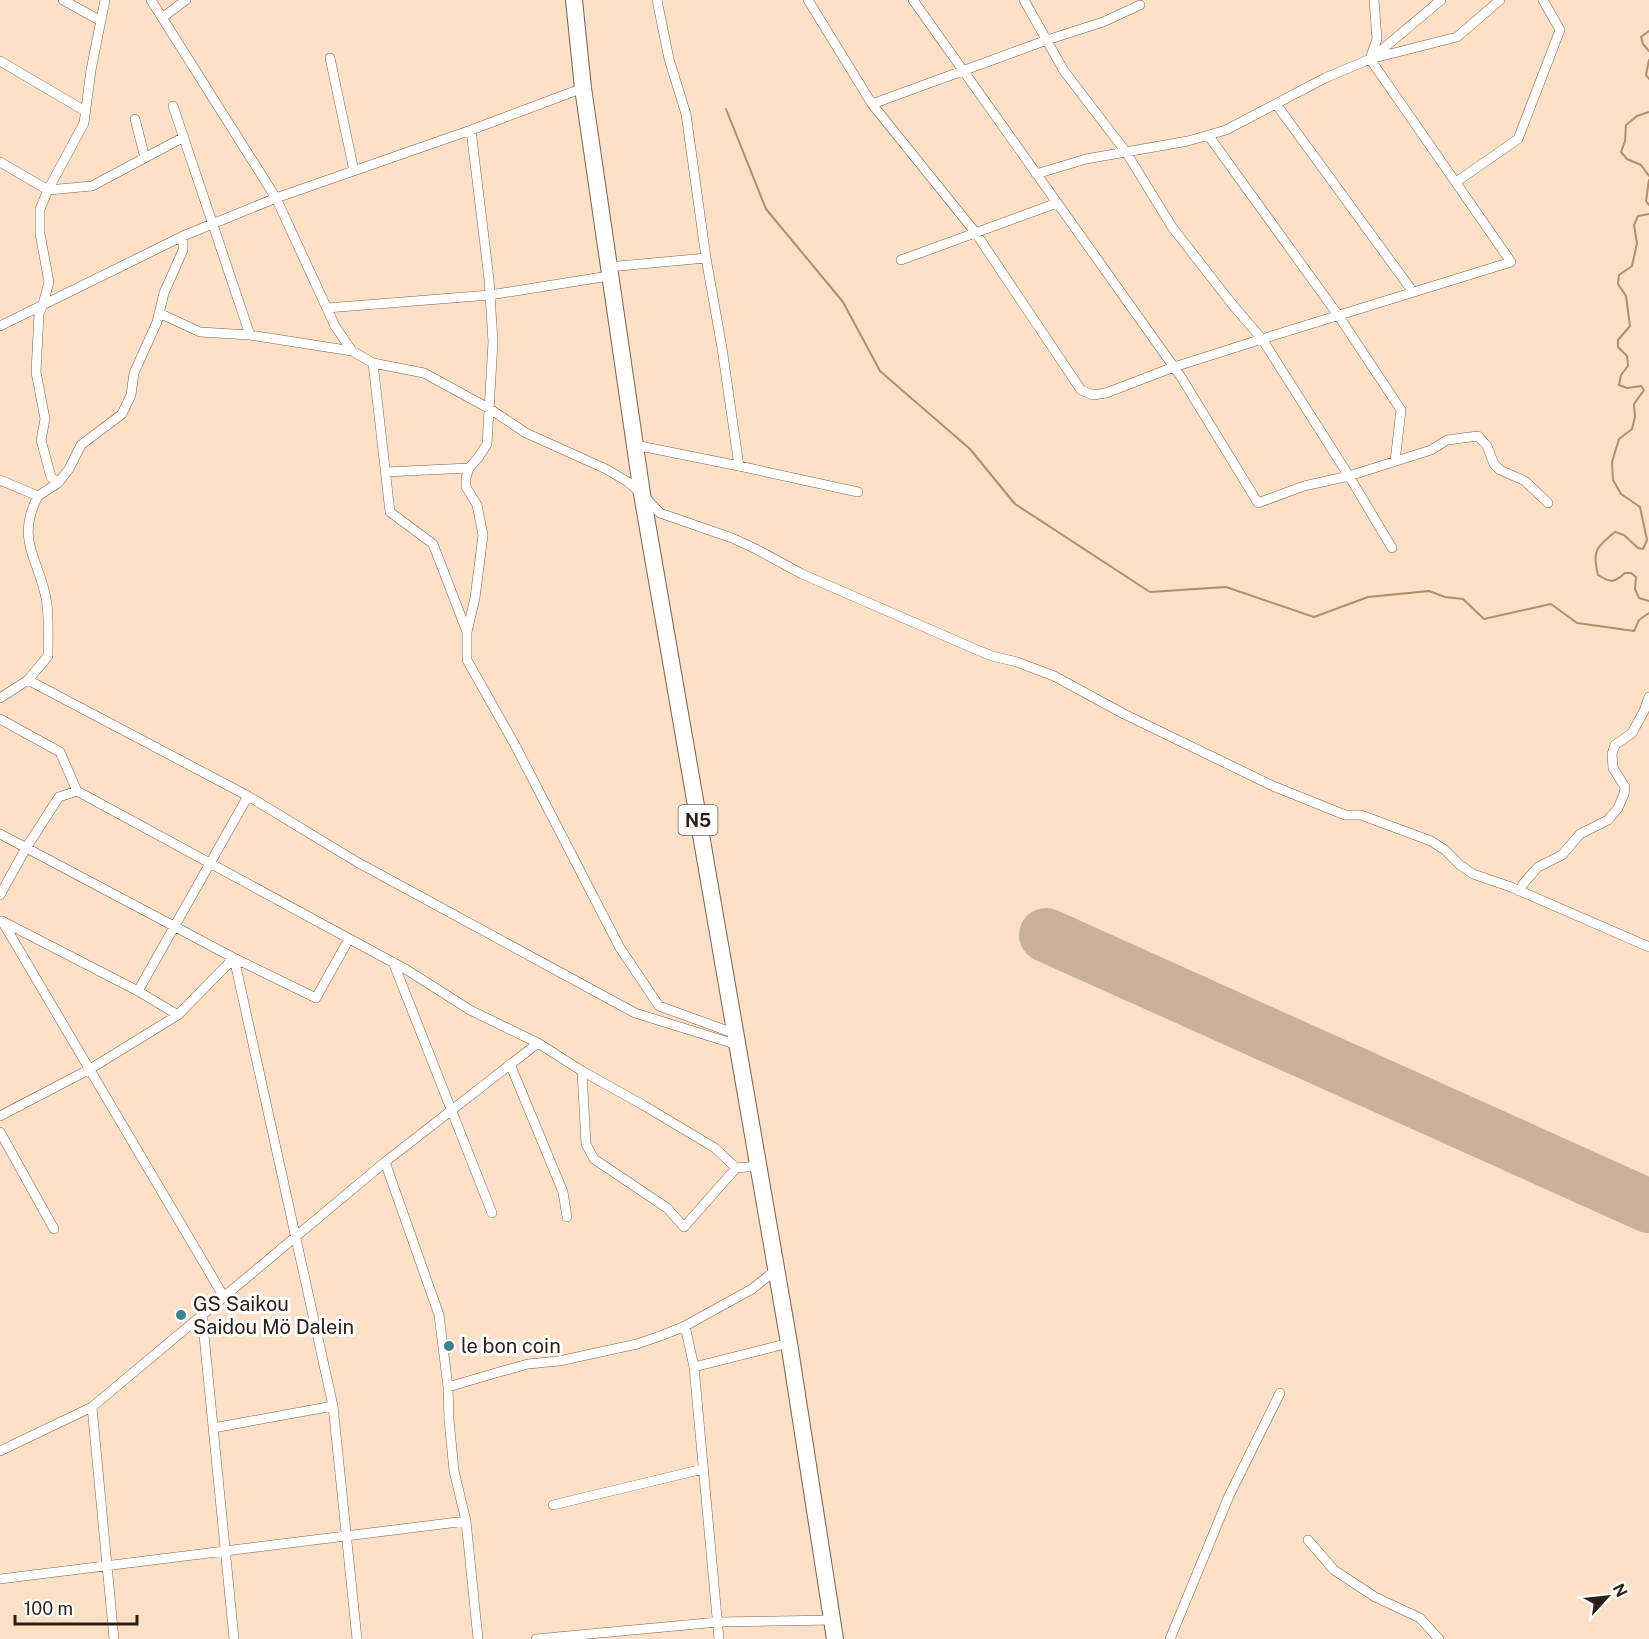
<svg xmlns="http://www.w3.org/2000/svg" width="1649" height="1639" viewBox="0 0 1649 1639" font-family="'Public Sans',sans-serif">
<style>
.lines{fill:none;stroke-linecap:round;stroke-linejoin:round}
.stream{stroke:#b38d6c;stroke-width:2}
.runway{stroke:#c9b09a;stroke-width:54}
.street-casing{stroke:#7b614b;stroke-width:10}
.highway-casing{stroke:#7b614b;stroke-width:18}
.street{stroke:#fff;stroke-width:9}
.highway{stroke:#fff;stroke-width:16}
.poi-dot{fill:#3b828b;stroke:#fff;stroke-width:2}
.labels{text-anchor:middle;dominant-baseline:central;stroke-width:6;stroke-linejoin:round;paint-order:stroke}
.shield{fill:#fff;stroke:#6a635c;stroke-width:1.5}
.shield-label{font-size:18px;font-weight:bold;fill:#2a2016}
.poi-label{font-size:20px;fill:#2a2016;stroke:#fff;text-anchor:start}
</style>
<rect width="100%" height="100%" fill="#fee0c6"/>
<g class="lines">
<path class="stream" d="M1649,31L1641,37L1643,44L1649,51
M1649,60L1646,75L1649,79
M726,109L766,209L843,302L880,371L970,449L1015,504L1150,592L1226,587L1314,617L1368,597L1429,591L1445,597L1463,599L1484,619L1551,604L1577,623L1634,631L1639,620L1649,613
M1649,112L1637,116L1626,125L1625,141L1621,152L1627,159L1641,165L1649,176
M1649,180L1646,201L1649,205
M1649,214L1638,216L1634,225L1637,243L1632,266L1619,275L1618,284L1626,296L1630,326L1618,340V347L1627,356L1628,366L1621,375L1619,385L1627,388L1641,386L1644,390L1634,404L1635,417L1632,429L1619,439L1612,462L1613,480L1621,494L1640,507L1647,540L1643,549L1638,548L1624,535L1615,532C1596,547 1592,551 1598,575C1611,583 1614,583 1625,573H1631L1636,577L1635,589L1639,598L1649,601"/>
<path class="runway" d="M1046,935L1649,1206"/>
<defs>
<path id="street" d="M63,0L101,21
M151,0L276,198L335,326L352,351L373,363L424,373L490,409L526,433L606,469L628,482L642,494L660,513L732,538L756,549L802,574L975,649L992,656L1017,662L1054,676L1124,714L1273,786L1345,815H1361L1431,841L1445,850L1460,865L1473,874L1511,887L1649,947
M657,0L669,59L686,114L706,258L722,348L739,466
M808,0L872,104L975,232L1081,390L1093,395L1106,393L1174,367L1262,339L1511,262L1370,59
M913,0L1181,377L1258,503L1304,486L1349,476L1431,450L1447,440L1478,436L1487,446L1494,464L1500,470L1525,481L1548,503
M1024,0L1064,71L1126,152L1172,227L1232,304L1262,339L1349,476L1392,548
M163,17L186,0
M330,58L354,171
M1372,58L1441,0
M1370,59L1377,39L1374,0
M0,61L85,111
M872,104L1047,40L1103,22L1140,5
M1276,104L1413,292
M173,106L250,335
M135,119L145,158
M471,130L489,279L493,342L487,444L478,458L469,468L466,478V487L477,505L483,535L475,598L467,632V660L515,745L620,948L659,1006L736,1034
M1208,135L1338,315L1401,410L1395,461
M0,162L48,190L92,186L184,137
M1036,174L1086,159L1188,141L1226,130L1325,78L1370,59L1457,37L1500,0
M1456,182L1518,139L1560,30L1543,0
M901,260L1057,203
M608,267L706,258
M327,308L490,295L609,276
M159,313L200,332L250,335L352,351
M0,326L183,236L276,198L471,130L583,88
M373,363L390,512L433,544L467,632
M635,445L739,466L858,492
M386,472L469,468
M0,480L38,496L58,483L69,469L81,445L122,414L131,395L134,373L157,322L164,293L183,250V236
M58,483L51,477L41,440L45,419L36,372L39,314L43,304L49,282L40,234V209L48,190L84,123L91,70L105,0
M28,680L248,796L357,862L635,1013L738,1045
M0,698L28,680L48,656C48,639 49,621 47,604C41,560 14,543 38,496
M0,719L60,752L77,791L407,970L470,1010L538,1043L582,1071L643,1105L715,1148L736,1168L758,1166
M0,834L234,958L316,998L349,939
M1519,891L1523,884L1538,867L1562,855L1580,834L1608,820L1618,808L1624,794L1625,787L1613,768L1612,754L1615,745L1632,733L1644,711L1649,697
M0,895L26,848L59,797L77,791
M2,921L224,1297
M2,921L138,991L178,1015
M234,958L333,1406L357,1639
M393,962L492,1213
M138,991L248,796
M510,1064L563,1192L567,1217
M582,1071L586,1144L594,1159L667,1208L684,1227L736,1168
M0,1116L90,1069L178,1015L234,958
M0,1132L54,1229
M385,1162L439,1315L448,1387L449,1420L454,1471L466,1521L478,1639
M202,1315L234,1639
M685,1326L694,1367
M448,1387L499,1372L528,1364L559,1361L637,1344L663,1335L685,1326L752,1289L777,1269
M92,1407L114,1639
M213,1428L333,1406
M0,1451L92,1407L385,1162L538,1043
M553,1505L703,1469
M1308,1540L1334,1570L1375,1597L1420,1618L1439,1639
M0,1579L466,1521
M536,1639L718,1622L832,1620
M719,1639L694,1367L789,1343
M1170,1639L1229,1496L1280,1393"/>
<path id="highway" d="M574,0L583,88L642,494L789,1343L835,1639"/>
</defs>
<use href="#street" class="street-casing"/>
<use href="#highway" class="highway-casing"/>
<use href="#street" class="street"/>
<use href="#highway" class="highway"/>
</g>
<g class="poi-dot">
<circle cx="181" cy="1315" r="6"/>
<circle cx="449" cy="1346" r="6"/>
</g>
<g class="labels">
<rect class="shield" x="678.5" y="805" width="39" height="30" rx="4.5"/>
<g class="shield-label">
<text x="698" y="820">N5</text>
</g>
<g class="poi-label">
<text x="193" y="1304">GS Saikou<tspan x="193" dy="23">Saidou Mö Dalein</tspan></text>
<text x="461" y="1346">le bon coin</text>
</g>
</g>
<g transform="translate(1607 1597) rotate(63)" stroke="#ffffff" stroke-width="4.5" paint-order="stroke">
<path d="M0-4.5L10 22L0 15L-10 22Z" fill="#2a2016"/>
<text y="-9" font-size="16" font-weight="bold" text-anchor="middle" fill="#2a2016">N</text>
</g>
<path d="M15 1615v9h122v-9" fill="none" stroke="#2a2016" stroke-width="3"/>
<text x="24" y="1615" font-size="18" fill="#2a2016" stroke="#ffffff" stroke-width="4.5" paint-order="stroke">100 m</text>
</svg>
